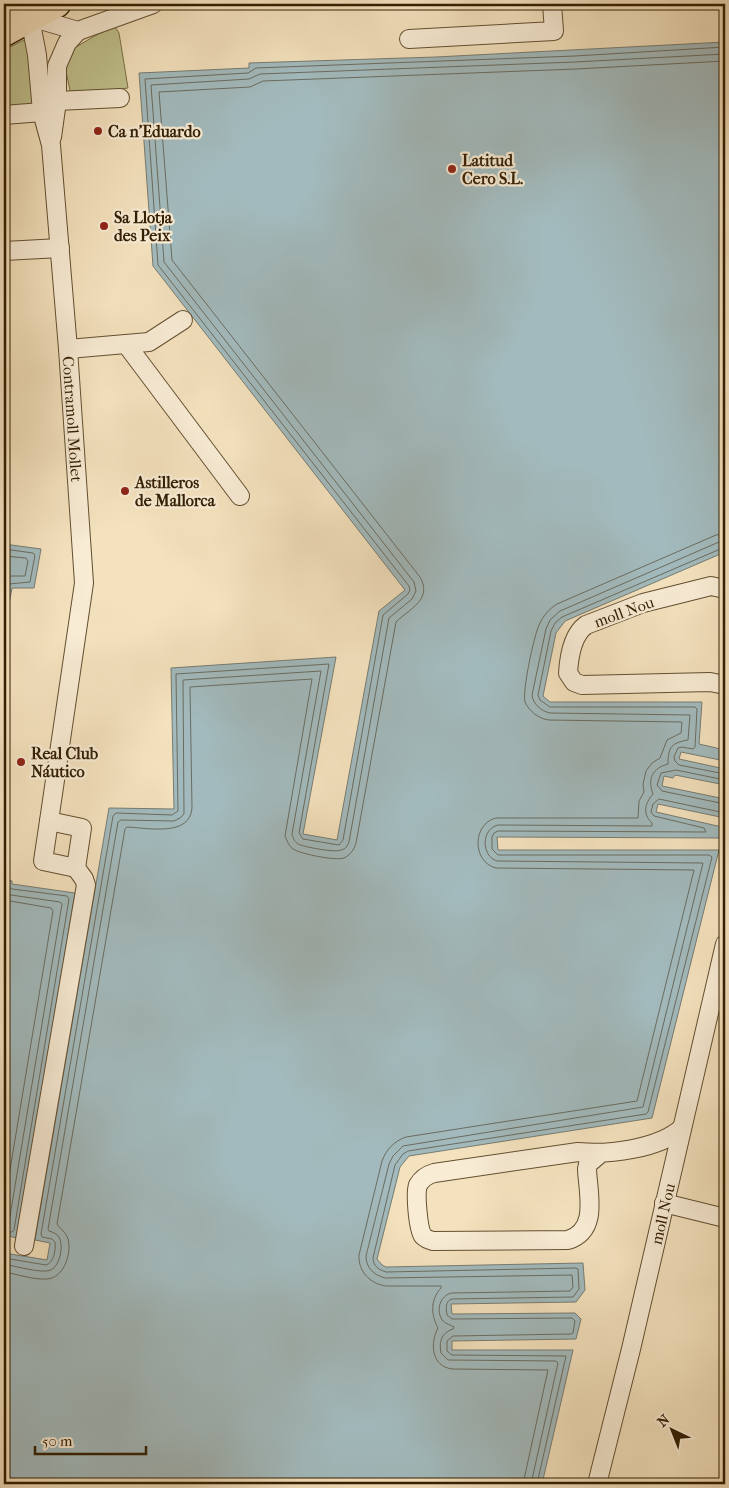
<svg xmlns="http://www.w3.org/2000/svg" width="729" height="1488" viewBox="0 0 729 1488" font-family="'IM FELL French Canon',serif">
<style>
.green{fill:#c0c28e;stroke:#7a7048}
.water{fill:#a2babd;stroke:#767c72}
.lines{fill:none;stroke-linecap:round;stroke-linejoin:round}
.shore{stroke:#6a6c60;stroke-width:1}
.minor-casing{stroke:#634f31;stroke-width:20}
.highway-casing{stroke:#331e02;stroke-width:29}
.minor{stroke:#f8ecd5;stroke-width:18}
.highway{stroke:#f4e2be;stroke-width:26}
.poi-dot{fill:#8f2418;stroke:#f8ecd5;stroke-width:2}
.labels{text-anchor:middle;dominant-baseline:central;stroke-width:4.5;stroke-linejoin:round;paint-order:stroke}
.poi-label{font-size:16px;font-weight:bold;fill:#331e02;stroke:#f8ecd5;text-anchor:start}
.street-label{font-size:16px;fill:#331e02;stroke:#f8ecd5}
</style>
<rect width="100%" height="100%" fill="#f4e2be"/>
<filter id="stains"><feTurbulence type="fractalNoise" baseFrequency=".004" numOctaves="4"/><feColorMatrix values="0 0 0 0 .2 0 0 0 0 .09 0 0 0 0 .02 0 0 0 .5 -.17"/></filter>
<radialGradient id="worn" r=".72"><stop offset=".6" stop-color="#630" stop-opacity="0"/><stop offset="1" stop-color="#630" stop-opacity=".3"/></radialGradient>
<path class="green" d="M115,27L119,33L128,88L71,95L65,67L69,51L100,33Z
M28,38L37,97L28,109L4,111V50Z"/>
<path class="water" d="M725,42V552L565,621L556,633L543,696L550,702H702L699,744L725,750V761L681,752L679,759L725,769V785L675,775L673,778L664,776L662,786L725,799V818L658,804L656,812L722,827L720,838L497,837L498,850H719L652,1118L409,1156L400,1167L377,1259L382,1265L386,1267L583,1263L585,1290L576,1302L451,1304L452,1314L575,1313L581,1319L576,1339L452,1341V1350H573L542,1484H4V1253L47,1260L50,1243L35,1240L109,808L174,809L171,668L336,657L303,834L337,840L379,611L405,590L153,266L139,73L249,68V63L436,57Z
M4,544L41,549L34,588H12L4,630Z
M4,879L12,881V884L75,893L17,1238L4,1235Z"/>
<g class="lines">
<path class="shore" d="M725,547L562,617L555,623L551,631L538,695L540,700L550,707H695L697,709L695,747L693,749L682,747L678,748L674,757L675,761L679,765L725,774
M4,549L33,553L35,555L30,582L9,584L4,603
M4,556L26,558L28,561L25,576H11L4,580
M725,780L676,770L661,773L657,785L662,791L725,804
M4,884L12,889L67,896L69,899L14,1230L12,1232L4,1231
M4,891L11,895L60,902L62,904L9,1222L4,1225
M4,900L51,908L53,911L4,1206
M4,1258L46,1265C54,1263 56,1249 55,1242L52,1239L42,1237L41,1234L113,816L116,813L172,815L178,811L176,674L329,664L299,833L303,839L339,845L343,840L383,615L408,594L410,590L409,586L158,265L145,79L248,73L256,68L575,56L725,47
M4,1264C14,1266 43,1274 51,1270C60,1266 64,1245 59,1237C57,1234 53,1232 49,1231L48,1229L118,822L121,820L174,821L180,818L184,814L183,680L321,671L292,834C293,838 294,841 298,844C304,847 336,853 341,850C346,849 347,846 349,842L389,618L412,599L416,591L414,582L164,262L151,85L249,79L260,74L575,62L725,54
M4,1272C17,1274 33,1280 47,1279C64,1278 72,1253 68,1239C66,1232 60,1229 57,1224L125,829L127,827C148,828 190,837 192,808L190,687L312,679L285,836C287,841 289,846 293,849C301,854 335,861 344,858C350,855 354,850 356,843L396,622C409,609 433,600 420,577L172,260L159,92L250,87L263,81L576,69L725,61
M523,1484L548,1370L452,1369C431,1366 430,1343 438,1328C431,1315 430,1300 441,1288V1286H386C370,1284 358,1271 359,1255L382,1161C386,1150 394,1141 406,1137L637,1101L694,870L496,868C472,862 472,824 496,818H638L639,801L644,792L643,784L646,771L652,763L660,758L667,740L681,733L682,722L549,720C539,719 529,711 525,702C522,691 534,636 539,625C543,616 549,609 557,604L716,535L725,534
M531,1484L558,1363L556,1361L448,1360L441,1353C439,1342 441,1333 453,1329L454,1327C451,1325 446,1324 443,1321C435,1311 440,1295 452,1293L570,1291L573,1287L572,1275L385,1278C374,1275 366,1268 366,1256L389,1164L393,1156L403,1146L643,1107L703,863L497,861C481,856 481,829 498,825L652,826V823C642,814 645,803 653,794C647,778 653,768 668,764C668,746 672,743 688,740L690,715L550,713C541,711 533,704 532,695L546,629L550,620L560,611L719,542L725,541
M537,1484L566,1356L452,1355L447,1351V1341L453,1336L571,1334L573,1333L575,1321L572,1318L452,1319L447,1315C446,1308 445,1301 452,1299L573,1297L579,1289L578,1269L576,1268L386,1272C379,1270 373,1266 373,1258L395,1165L403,1154L408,1151L646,1114L648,1112L712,857L709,855H498L492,849V837L494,833L498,831L706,832L704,828L654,816L651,812L653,804L659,799L725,813"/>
<defs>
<g id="minor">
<path d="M27,16L78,31L153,4"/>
<path id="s1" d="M30,18L37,55L42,112L51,145L68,349L84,583L49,821"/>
<path d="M409,39L554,31L552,4"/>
<path d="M57,101L120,98"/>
<path d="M4,115L42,112"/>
<path d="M52,137L57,101V66L67,43L78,31"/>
<path d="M4,251L60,248"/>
<path d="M126,344L240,496"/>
<path d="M68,349L149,342L183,320"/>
<path d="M725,589L711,586L643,603L586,625C572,635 569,657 568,673L574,682L582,685L710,682L725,685"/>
<path d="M49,821L82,828L76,868L43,861Z"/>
<path d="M601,1153L588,1164L587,1169C588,1194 599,1230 568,1240L433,1241C429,1240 426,1239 423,1236C418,1229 415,1193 418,1185C422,1178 427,1175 434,1173L578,1152C608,1155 659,1149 682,1128"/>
<path d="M664,1203L725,1218"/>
<path d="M24,1246L86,885L84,879L76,868"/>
<path id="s2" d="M597,1484L631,1349L725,944"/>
</g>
<path id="highway" d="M4,10L15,4
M4,33L57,4"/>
</defs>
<use href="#minor" class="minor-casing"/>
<use href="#highway" class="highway-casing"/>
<use href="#minor" class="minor"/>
<use href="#highway" class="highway"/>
</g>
<g class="poi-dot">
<circle cx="98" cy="131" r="5"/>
<circle cx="452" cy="169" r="5"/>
<circle cx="104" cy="226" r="5"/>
<circle cx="125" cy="491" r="5"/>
<circle cx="21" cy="762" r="5"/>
</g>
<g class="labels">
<g class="poi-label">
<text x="108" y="131">Ca n'Eduardo</text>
<text x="462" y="160">Latitud<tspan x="462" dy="18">Cero S.L.</tspan></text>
<text x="114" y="217">Sa Llotja<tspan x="114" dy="18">des Peix</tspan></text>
<text x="135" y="482">Astilleros<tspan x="135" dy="18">de Mallorca</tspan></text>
<text x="31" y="753">Real Club<tspan x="31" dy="18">Náutico</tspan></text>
</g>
<g class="street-label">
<text stroke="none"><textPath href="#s1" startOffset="404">Contramoll Mollet</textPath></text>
<text transform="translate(624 612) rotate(-20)">moll Nou</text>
<text stroke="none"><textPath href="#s2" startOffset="278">moll Nou</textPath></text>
</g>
</g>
<rect width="729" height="1488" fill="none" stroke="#f4e2be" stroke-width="20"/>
<rect x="5" y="5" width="719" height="1478" fill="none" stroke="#331e02" stroke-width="2.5"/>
<rect x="10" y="10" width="709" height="1468" fill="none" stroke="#331e02"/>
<g transform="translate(672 1430) rotate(317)" stroke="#f8ecd5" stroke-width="4" paint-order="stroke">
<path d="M0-4L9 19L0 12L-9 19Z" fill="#331e02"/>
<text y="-8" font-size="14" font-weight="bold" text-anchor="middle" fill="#331e02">N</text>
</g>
<path d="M35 1446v8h111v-8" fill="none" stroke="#331e02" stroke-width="2.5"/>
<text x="42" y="1446" font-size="15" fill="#331e02" stroke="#f8ecd5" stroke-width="4" paint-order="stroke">50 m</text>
<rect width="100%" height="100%" filter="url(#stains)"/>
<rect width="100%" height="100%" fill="url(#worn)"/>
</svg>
